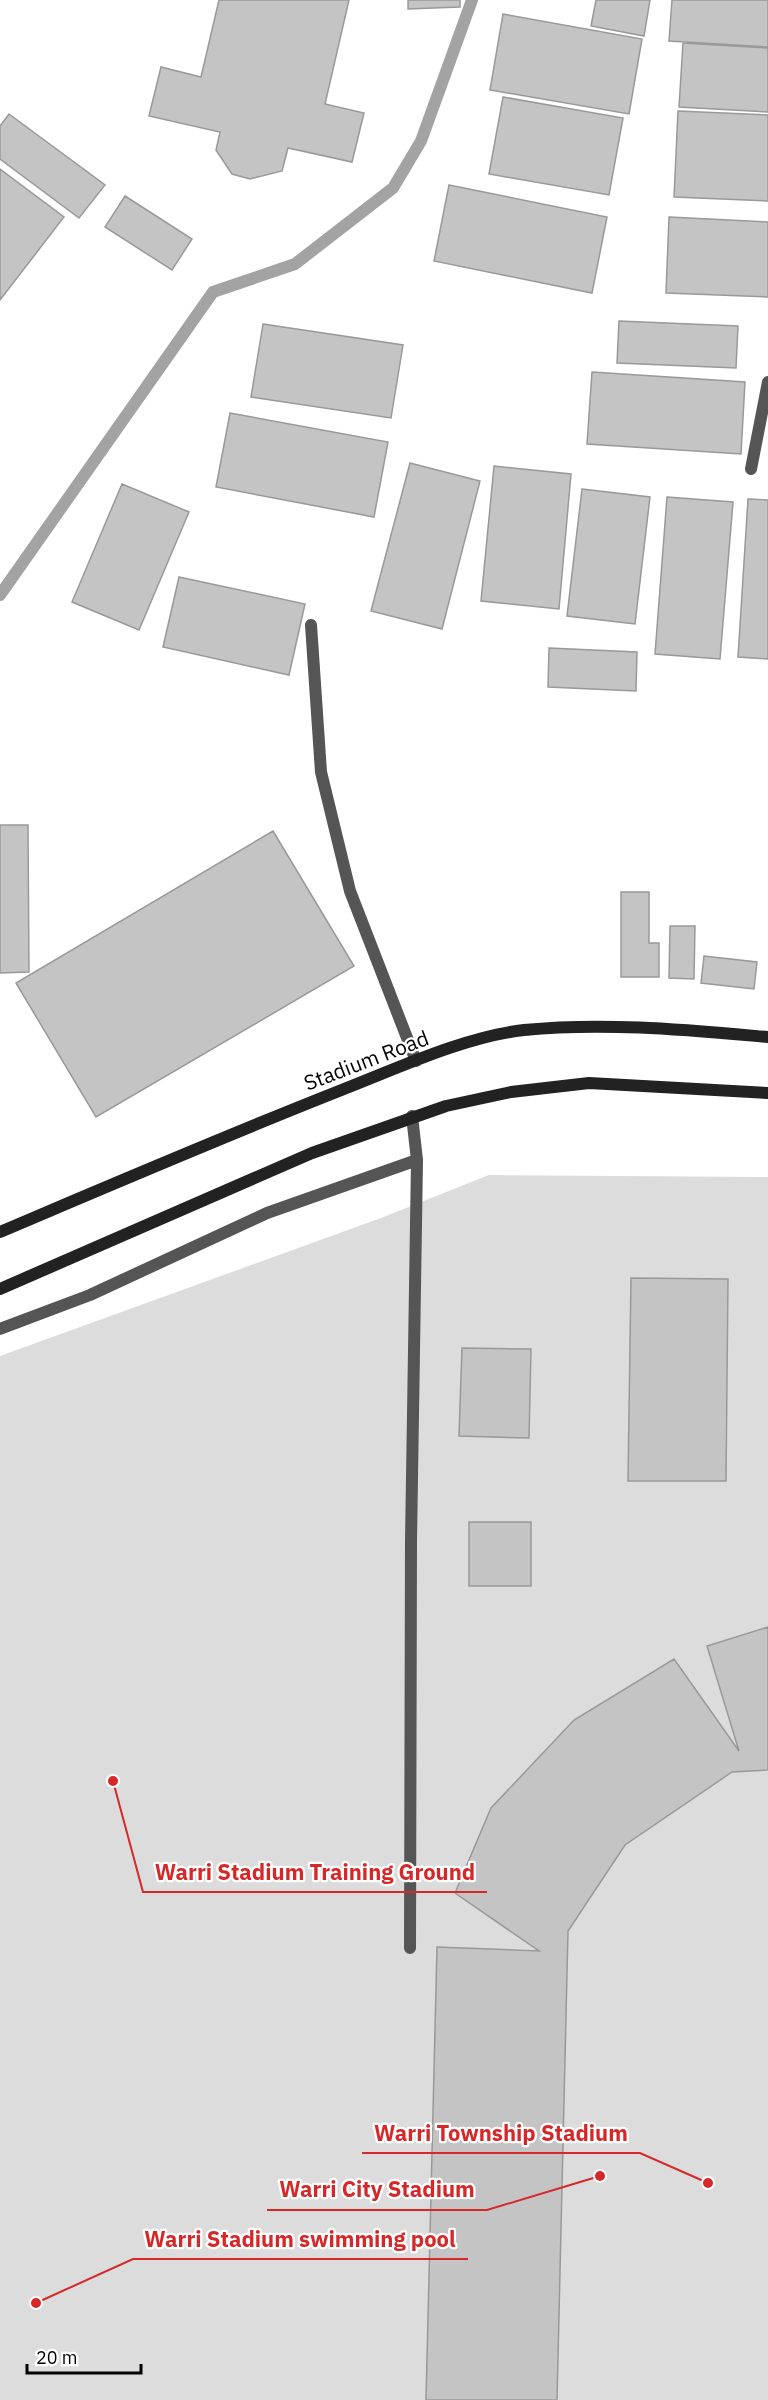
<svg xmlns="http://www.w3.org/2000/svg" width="768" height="2400" viewBox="0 0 768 2400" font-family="'IBM Plex Sans',sans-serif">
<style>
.green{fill:#dcdcdc}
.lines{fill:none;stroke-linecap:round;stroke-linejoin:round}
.stream{stroke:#a3a3a3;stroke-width:12}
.building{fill:#c4c4c4;stroke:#999;stroke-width:1.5}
.street{stroke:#555;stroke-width:12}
.secondary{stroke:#222;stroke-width:12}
.labels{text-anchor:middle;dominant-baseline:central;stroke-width:4.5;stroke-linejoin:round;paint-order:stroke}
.street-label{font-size:21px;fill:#000;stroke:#fff}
.leader{fill:none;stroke:#d62828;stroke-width:2}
.callout-dot{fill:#d62828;stroke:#fff;stroke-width:2}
.callout-label{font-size:22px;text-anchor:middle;font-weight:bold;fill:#d62828;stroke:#fff;stroke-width:4.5;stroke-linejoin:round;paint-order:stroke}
</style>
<rect width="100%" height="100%" fill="#fff"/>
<path class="green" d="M489,1175L768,1177V2400H0V1356L381,1218Z"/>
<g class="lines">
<path class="stream" d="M0,595L213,292L295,264L393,188L421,141L472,0"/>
</g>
<path class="building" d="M219,0H349L325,104L364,113L352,162L288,148L282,171L250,179L232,174L216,150L220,132L149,116L161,67L201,77Z
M408,0H460V7L408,9Z
M596,0H650L644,36L591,26Z
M672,0H768V47L669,41Z
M503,14L642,39L629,114L490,90Z
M683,43L768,48V112L679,107Z
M503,97L623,118L609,195L489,174Z
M678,111L768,115V201L674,197Z
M9,114L105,185L79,218L0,159V126Z
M0,169L64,217L0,300Z
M449,185L607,217L592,293L434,261Z
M125,196L192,239L172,270L105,227Z
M669,217L768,222V297L666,293Z
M619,321L738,326L736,368L617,363Z
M263,324L403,345L391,418L251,397Z
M592,372L745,382L741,454L587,444Z
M230,413L388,442L374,517L216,487Z
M410,463L480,481L442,629L371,611Z
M494,466L571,474L559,609L481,601Z
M122,484L189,512L139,630L72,602Z
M582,489L650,497L635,624L567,616Z
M667,497L733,502L720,659L655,654Z
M748,499L768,500V659L738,657Z
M179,577L305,604L289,675L163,647Z
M549,648L637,652L636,691L548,687Z
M0,825H28L29,972L0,973Z
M273,831L354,966L96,1117L16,983Z
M621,892H649V943H659V977H621Z
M670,926H695L694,979L669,978Z
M704,956L757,962L754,989L701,983Z
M631,1278L728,1279L726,1481H628Z
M462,1348L531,1349L529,1438L459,1436Z
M469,1522H531V1586H469Z
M768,1627V1770L732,1772L625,1845L568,1931L557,2400H426L437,1947L539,1951L455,1893L491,1808L574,1720L674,1659L739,1751L707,1646Z"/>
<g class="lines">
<path class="street" d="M751,469L768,382
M311,625L321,772L350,891L416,1061
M0,1329L90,1295L267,1213L417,1160
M410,1948L411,1541L417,1160L412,1116"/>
<path class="secondary" d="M0,1232C113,1184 225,1136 339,1091C396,1069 463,1037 524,1030C605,1022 687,1030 768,1037
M0,1289L312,1153L446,1106L511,1092L589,1083L768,1093"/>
</g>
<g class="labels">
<g class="street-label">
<text transform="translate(366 1060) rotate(-21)">Stadium Road</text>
</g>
</g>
<path class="leader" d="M113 1781L143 1892H487M708 2183L640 2153H362M600 2176L487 2210H267M36 2303L133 2259H468"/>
<g class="callout-dot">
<circle cx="113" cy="1781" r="6"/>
<circle cx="708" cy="2183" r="6"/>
<circle cx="600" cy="2176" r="6"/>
<circle cx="36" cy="2303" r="6"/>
</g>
<g class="callout-label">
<text x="315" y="1880">Warri Stadium Training Ground</text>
<text x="501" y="2141">Warri Township Stadium</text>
<text x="377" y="2197">Warri City Stadium</text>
<text x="300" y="2247">Warri Stadium swimming pool</text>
</g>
<path d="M27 2364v9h114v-9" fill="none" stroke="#000000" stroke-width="3"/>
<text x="36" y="2364" font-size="18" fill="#000000" stroke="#ffffff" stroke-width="4.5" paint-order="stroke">20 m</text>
</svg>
